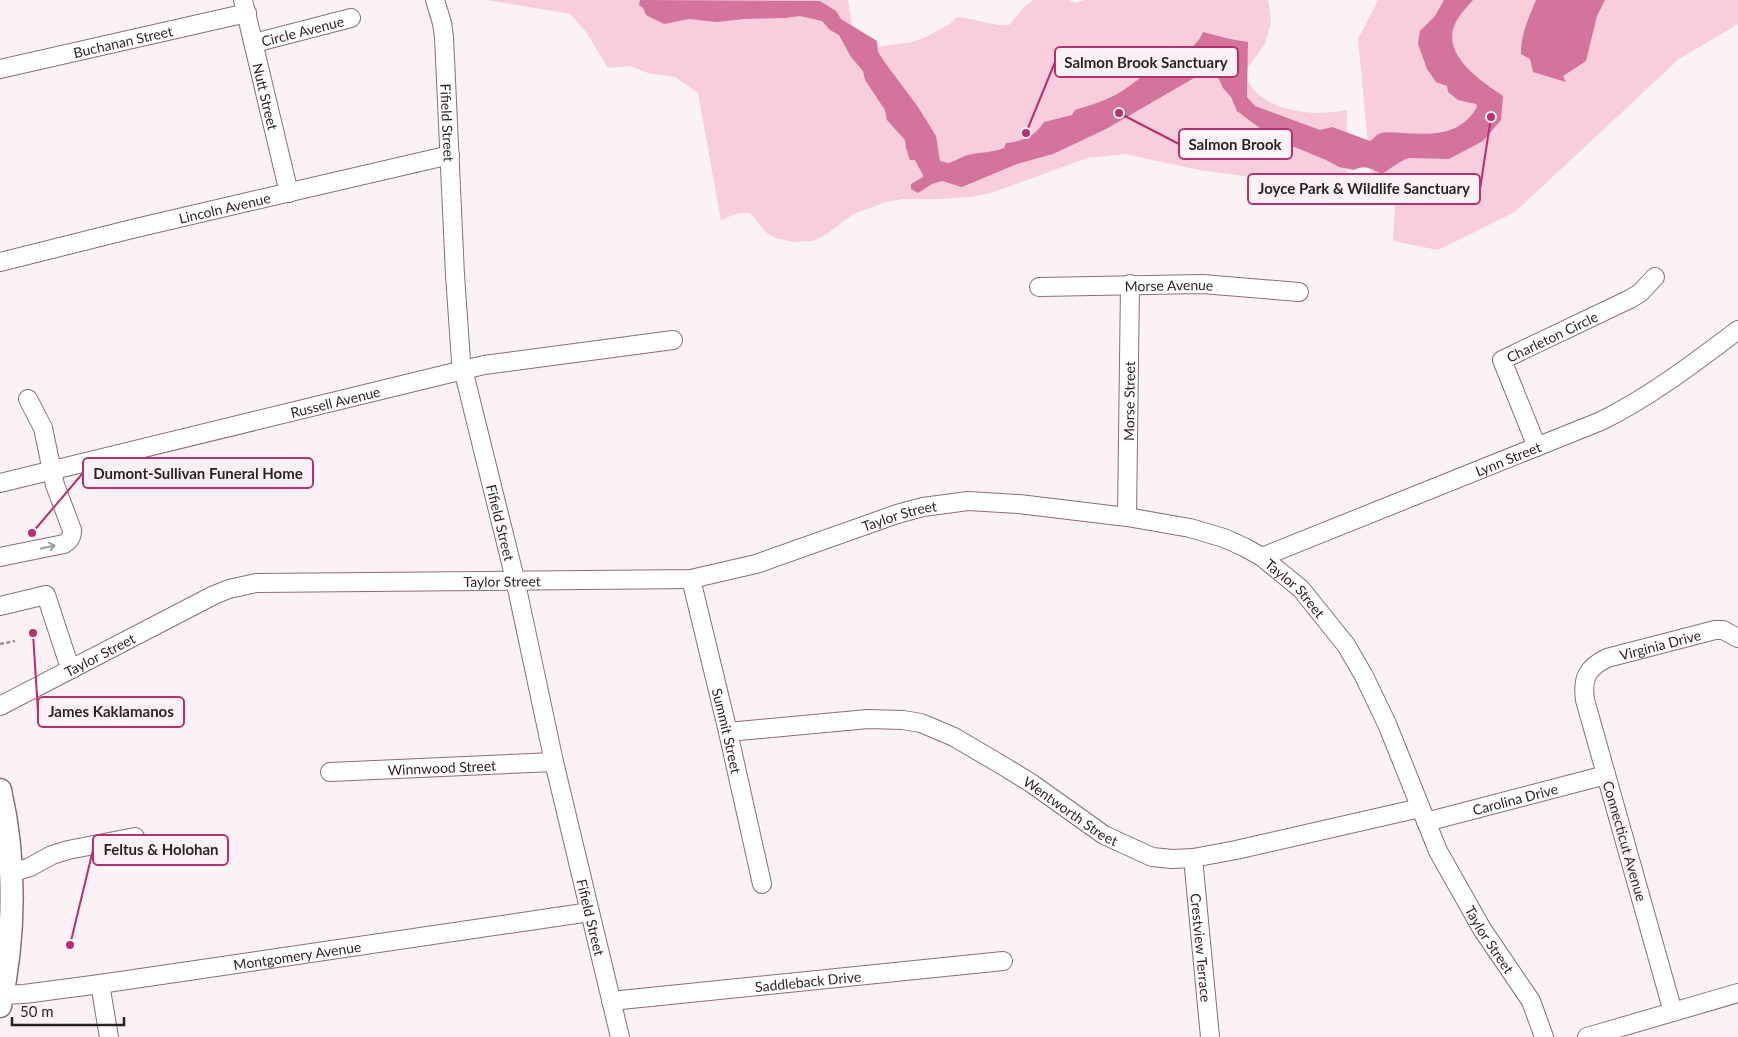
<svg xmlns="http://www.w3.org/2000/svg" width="1738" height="1037" viewBox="0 0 1738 1037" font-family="Lato,sans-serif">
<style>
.green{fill:#f8cddc}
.water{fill:#d4739b}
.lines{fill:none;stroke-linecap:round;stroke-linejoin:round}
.minor-casing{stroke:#8e6c78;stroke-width:20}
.major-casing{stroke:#8e6c78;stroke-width:25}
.path{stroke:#9a8f93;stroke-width:2.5;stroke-dasharray:4 2.5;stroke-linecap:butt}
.minor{stroke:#fff;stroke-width:18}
.major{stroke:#fff;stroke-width:22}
.oneway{stroke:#a09a9c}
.labels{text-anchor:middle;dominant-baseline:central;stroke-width:5;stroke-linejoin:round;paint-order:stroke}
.street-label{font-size:14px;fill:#2d1f24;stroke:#faf2f4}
.leader{fill:none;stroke:#b52f71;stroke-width:2}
.callout-dot{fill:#b52f71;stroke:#faf2f4;stroke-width:2}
.callout{fill:#faf2f4;stroke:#b52f71;stroke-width:2}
.callout-label{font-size:15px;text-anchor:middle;font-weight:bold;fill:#2d1f24}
</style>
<rect width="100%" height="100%" fill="#faf2f4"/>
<path class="green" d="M487,0H848L852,27L877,47L912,42L924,38L950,24L957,17C973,18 996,27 1009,25L1024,7L1033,0H1069L1075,3L1085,0H1268L1271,21L1265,44L1247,68L1248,42L1242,72C1247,79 1251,88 1258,94C1281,113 1318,116 1347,110L1346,177L1268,179L1199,170L1125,154L1087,158L991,193L969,197L940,199H903L886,202L853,214L827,234L812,241L794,242L776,238L767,233L750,213C739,212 731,215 721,221L698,93L675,77L648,73L630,66L608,68L586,32L570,14Z
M1378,0H1738V24L1679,59L1515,212L1438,250L1393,241L1397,175L1371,176L1358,39Z"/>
<path class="water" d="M640,0L820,1L836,11L841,19L877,41L878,52L886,64L918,107L936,136L940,161L949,163C955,161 961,157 968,155C980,152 992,153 1004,148L1006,143C1023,141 1034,137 1044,122L1072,115L1075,110C1091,105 1108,100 1122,91C1132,85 1141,76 1151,71C1168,61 1197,50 1203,32L1230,39L1248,42L1247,97L1255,106L1320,130L1332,127L1370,141C1373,139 1376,135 1379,134C1386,131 1395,133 1402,133C1431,135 1461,136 1477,107L1476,104L1458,100L1448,92L1447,86L1436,82L1427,69L1418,44L1420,31L1435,16L1444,0H1473C1467,7 1460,14 1456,22C1439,54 1481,81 1503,96L1501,120L1483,141L1449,159L1409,158C1401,160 1390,169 1382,174C1372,169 1364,164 1354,170L1339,167L1326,160L1285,143L1261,129L1237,111L1231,97L1223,88L1219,79L1212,74H1201L1106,129L1053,154L1017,164L962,187L942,181L932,184L918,193L911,189V184L923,177V175L915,160H910L906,148L905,140L887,120L885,110L865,80L863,71L851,57L839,35L830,30L822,21L800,16L785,18L744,19L717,22L689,19L664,24L646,15L643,8L639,5Z
M1536,0H1605L1597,16L1586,61L1563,76L1566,82L1533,72L1530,59L1521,54C1520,36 1529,17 1536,0Z"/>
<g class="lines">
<defs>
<g id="minor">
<path id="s1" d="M243,0L289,193"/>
<path id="s2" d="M435,0L442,23L444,37L455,275L461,361L515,579L554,762L620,1037"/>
<path id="s3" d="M254,43L351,18"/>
<path id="s4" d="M0,69L247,13"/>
<path id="s5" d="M0,262L136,228L450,155"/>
<path id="s6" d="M1039,287L1202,284L1299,292"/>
<path id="s7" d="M1537,447L1502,360L1630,299L1640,293L1655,277"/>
<path id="s8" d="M0,483L484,365L673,340"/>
<path id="s9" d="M1127,517L1130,284"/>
<path d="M0,557L64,544C70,540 72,537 72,530L55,485L43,428L28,399"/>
<path id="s10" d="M1262,557L1601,421C1650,397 1694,363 1738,330"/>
<path id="s11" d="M691,579L728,732L762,884"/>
<path d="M0,606L46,595L67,659L72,669"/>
<path id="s12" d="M0,706L214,595L229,589L256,583L691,579L756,564L897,514L923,507L968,501L1019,504L1127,517L1190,528L1224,538L1244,547L1262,557L1301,589L1346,645L1364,676L1387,724L1438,851L1482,929L1531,1001L1544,1037"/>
<path id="s13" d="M728,732L868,719L903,720L921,723L954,737L1000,764L1031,783L1104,835L1152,857L1172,859L1193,858L1236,850L1420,808"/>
<path id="s14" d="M330,772L554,762"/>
<path id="s15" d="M1426,822L1606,775"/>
<path id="s16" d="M1193,858L1210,1037"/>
<path d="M11,873L30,867L52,855L68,850L135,837"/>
<path d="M100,984L109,1037"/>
<path id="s17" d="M2,995L24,994L100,984L590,912"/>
<path id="s18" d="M611,1001L1003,961"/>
<path id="s19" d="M1673,1012L1585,700C1582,678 1587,668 1607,658L1715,630H1723L1738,638"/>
<path d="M1587,1037L1738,993"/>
</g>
<path id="major" d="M0,790C16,860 15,936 0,1006"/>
</defs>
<use href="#minor" class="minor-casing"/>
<use href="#major" class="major-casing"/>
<path class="path" d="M0,644L15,641"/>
<use href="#minor" class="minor"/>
<use href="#major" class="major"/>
</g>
<defs><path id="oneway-shaft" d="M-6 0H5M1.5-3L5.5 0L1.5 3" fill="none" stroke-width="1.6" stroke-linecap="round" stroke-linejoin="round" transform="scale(1.25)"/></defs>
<use class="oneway" href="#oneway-shaft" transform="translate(48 547) rotate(-12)"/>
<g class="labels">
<g class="street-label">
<text stroke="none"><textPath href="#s3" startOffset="50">Circle Avenue</textPath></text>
<text stroke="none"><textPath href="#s4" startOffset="126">Buchanan Street</textPath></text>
<text stroke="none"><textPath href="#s1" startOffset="99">Nutt Street</textPath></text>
<text stroke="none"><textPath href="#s2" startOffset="124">Fifield Street</textPath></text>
<text stroke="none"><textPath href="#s5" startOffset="231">Lincoln Avenue</textPath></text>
<text stroke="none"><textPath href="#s6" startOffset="130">Morse Avenue</textPath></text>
<text stroke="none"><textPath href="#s7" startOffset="149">Charleton Circle</textPath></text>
<text stroke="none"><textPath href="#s9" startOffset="116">Morse Street</textPath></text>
<text stroke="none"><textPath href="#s8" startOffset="345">Russell Avenue</textPath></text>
<text stroke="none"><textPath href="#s10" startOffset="265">Lynn Street</textPath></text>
<text stroke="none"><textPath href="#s12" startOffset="938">Taylor Street</textPath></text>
<text stroke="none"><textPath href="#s2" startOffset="529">Fifield Street</textPath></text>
<text stroke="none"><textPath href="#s12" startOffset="531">Taylor Street</textPath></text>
<text stroke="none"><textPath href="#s12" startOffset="1356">Taylor Street</textPath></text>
<text stroke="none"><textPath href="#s19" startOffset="431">Virginia Drive</textPath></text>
<text stroke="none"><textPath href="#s12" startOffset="112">Taylor Street</textPath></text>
<text stroke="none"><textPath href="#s11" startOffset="156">Summit Street</textPath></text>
<text stroke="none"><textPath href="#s14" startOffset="112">Winnwood Street</textPath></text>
<text stroke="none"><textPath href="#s15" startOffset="92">Carolina Drive</textPath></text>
<text stroke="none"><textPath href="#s13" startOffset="368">Wentworth Street</textPath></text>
<text transform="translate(1625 841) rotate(74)">Connecticut Avenue</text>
<text stroke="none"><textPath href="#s2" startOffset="934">Fifield Street</textPath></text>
<text stroke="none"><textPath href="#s12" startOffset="1761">Taylor Street</textPath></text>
<text stroke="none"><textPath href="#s16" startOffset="90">Crestview Terrace</textPath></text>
<text stroke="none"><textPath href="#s17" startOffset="298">Montgomery Avenue</textPath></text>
<text stroke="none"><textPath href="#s18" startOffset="198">Saddleback Drive</textPath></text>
</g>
</g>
<path class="leader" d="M1026 133L1055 62M1119 113L1179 144M1491 117L1480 189M32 533L83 473M33 633L38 712M70 945L93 850"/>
<g class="callout-dot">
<circle cx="1026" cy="133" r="5"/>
<circle cx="1119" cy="113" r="5"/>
<circle cx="1491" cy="117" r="5"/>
<circle cx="32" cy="533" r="5"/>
<circle cx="33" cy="633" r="5"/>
<circle cx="70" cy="945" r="5"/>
</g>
<g class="callout">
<rect x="1055" y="47" width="183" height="30" rx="5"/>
<rect x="1179" y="129" width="113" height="30" rx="5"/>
<rect x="1248" y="174" width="232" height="30" rx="5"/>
<rect x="83" y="458" width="230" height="30" rx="5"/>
<rect x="38" y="697" width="146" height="30" rx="5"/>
<rect x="93" y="835" width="135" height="30" rx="5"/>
</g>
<g class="callout-label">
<text x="1146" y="68">Salmon Brook Sanctuary</text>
<text x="1235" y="150">Salmon Brook</text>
<text x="1364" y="194">Joyce Park &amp; Wildlife Sanctuary</text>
<text x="198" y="479">Dumont-Sullivan Funeral Home</text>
<text x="111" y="717">James Kaklamanos</text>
<text x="161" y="855">Feltus &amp; Holohan</text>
</g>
<path d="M12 1017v8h112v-8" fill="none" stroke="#2d1f24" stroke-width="2.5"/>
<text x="20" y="1017" font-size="15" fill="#2d1f24" stroke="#faf2f4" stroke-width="4" paint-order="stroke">50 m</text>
</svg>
